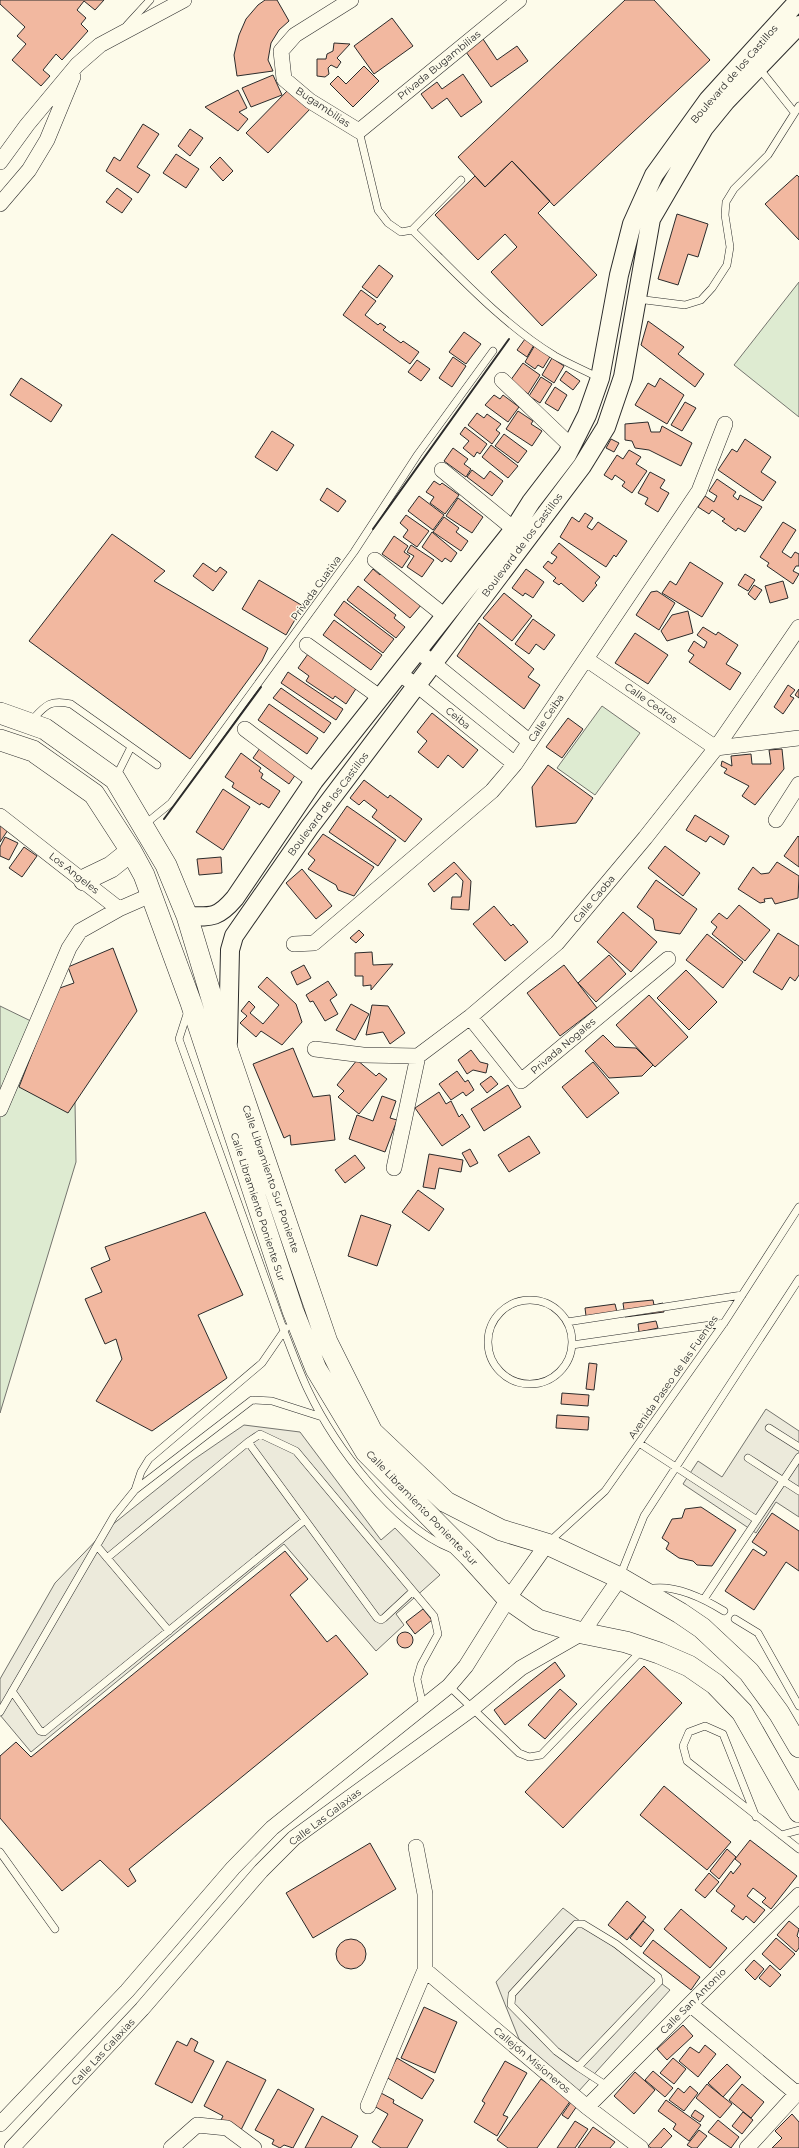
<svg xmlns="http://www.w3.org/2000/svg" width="799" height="2148" viewBox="0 0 799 2148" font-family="Montserrat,sans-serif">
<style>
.green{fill:#deebd1;stroke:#74746e}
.parking{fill:#eceadb;stroke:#74746e}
.building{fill:#f2b8a0;stroke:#2b2b2b}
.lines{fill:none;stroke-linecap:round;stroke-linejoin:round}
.service-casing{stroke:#2b2b2b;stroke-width:8}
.minor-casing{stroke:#2b2b2b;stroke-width:16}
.tertiary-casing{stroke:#2b2b2b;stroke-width:20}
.secondary-casing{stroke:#2b2b2b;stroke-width:22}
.service{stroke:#fdfbea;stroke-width:7}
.minor{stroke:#fdfbea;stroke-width:15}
.tertiary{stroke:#fdfbea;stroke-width:18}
.secondary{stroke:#fdfbea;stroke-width:21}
.wall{stroke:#2b2b2b;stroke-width:2}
.labels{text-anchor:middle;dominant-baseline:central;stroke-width:3;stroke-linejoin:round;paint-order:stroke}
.street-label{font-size:10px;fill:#2b2b2b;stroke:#fdfbea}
</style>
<rect width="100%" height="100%" fill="#fdfbea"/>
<path class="green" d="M799,282V417L734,365Z
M602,706L640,733L595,795L557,768Z
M0,1006L74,1042L76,1162L0,1413Z"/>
<path class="parking" d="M766,1409L799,1431V1517L776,1502L756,1533L683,1484L698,1461L722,1477Z
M244,1425L300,1432L381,1540L395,1528L440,1575L396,1614L404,1625L376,1651L284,1544L31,1752L0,1715V1679L55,1583L107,1529L193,1460Z
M563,1908L670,1990L578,2092L519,2039L496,1982Z"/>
<path class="building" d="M0,0H104L95,10L84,1L77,10L86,18L81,24L88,31L62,60L56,54L43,70L50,76L41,86L12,60L26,44L17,36L25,27L0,4Z
M265,0H277L289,21L279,30L271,43L268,60L273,71L237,76L234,55L239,35L246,19L258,5Z
M625,0H654L710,60L554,206L512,161L485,187L458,157Z
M392,18L413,46L374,74L354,46Z
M483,39L497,60L517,46L528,61L491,87L466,52Z
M334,43L350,44L337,58L341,62L337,68L331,65L328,68L329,74L325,77L317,76V59H326L327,54L333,51Z
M364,66L379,81L353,107L330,84L338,76L346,84Z
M463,74L482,102L461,117L447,98L432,109L421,94L437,82L442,89Z
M273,75L282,95L251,107L242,88Z
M290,88L311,108L268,153L246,133Z
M238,90L247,108L239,112L248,119L238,131L205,107Z
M143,124L159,134L137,167L150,175L138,193L106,171L114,157L120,161Z
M190,129L203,138L190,156L178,146Z
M176,154L199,169L186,188L163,173Z
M220,157L233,171L223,181L210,167Z
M512,161L550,201L538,213L597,275L542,326L491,272L517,247L505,234L478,260L435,215L475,176L485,187Z
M797,175L799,177V240L765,204Z
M117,188L132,199L122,213L106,202Z
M677,214L708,224L698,257L688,254L678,285L658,279Z
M379,265L393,276L377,298L362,287Z
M361,290L376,301L365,315L378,325L380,323L386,327L383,330L401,343L403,341L419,352L410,364L343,315Z
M648,321L684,347L678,354L704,374L695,387L641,345Z
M464,332L481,344L466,364L449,352Z
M525,339L534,345L527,357L517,350Z
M535,345L551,355L543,368L538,365L535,369L525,362Z
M453,357L466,366L452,387L439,378Z
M552,358L564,366L554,383L542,375Z
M417,360L430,369L421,381L408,372Z
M523,363L540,375L528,394L510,381Z
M566,371L580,381L573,390L560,380Z
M541,377L552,384L540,403L529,396Z
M21,378L62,405L51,422L10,395Z
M660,378L684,395L667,424L635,405L648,383L655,387Z
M555,387L567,395L558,411L545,403Z
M494,395L500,399L503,395L519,407L508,422L485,405Z
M685,402L696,408L682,431L671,425Z
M518,411L533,421L531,424L542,431L532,446L506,429Z
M477,413L484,418L487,414L501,424L496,430L500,433L492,444L468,425Z
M648,422L651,432H660L662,426L692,443L681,466L649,450L635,448L632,441L625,440V424Z
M465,427L487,444L480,454L477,452L474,457L463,448L469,441L460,434Z
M272,431L294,445L277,471L255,457Z
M504,434L527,451L518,463L495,446Z
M611,439L619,443L614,452L606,448Z
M745,439L771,457L761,472L776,482L763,501L718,470L732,449L737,452Z
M491,445L518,466L508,478L482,457Z
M453,448L468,459L464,464L471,469L466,477L444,461Z
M629,450L641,457L636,464L647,471L632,493L622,486L625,482L615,475L612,480L604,475L617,455L623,459Z
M472,470L484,479L490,471L503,481L492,496L467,477Z
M650,472L665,480L660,488L669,493L658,512L645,504L648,498L638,493Z
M717,479L736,492L733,496L738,500L740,495L762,507L745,532L738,528L736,531L722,521L725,519L712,510L709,514L698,507L705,496L714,502L717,496L709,491Z
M434,481L440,485L442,483L459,495L445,514L430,503L434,497L426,492Z
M327,488L346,501L338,512L320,500Z
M419,496L444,515L433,530L408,511Z
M458,498L483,517L472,533L446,516Z
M585,513L593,518L587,527L592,530L598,522L627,541L616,557L614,555L606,567L560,537L572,517L579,522Z
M406,515L429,531L417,547L403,537L408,530L400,523Z
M444,517L459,528L456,532L468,541L461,551L433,532Z
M783,522L796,530L782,552L791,558L795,552L799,554V566H796L793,571L799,574L793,584L767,566L769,563L760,557Z
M432,532L457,553L451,562L445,558L442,562L422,547Z
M112,534L165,571L154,581L268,648L262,661L190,759L29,641Z
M394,536L408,546L404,552L410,556L402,568L382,554Z
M559,543L600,577L595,583L597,585L583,602L561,583L559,585L553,581L556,578L543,567L548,561L552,564L557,557L551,553Z
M411,545L434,560L422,577L407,567L414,556L407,552Z
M690,562L723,583L702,617L662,593L670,581L676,585Z
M203,563L216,572L220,567L227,572L213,591L193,576Z
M373,569L380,575L383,571L422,604L410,618L364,580Z
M526,569L544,582L533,598L525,593L523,596L512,588Z
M745,574L755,580L748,591L738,585Z
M259,580L303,606L286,635L242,609Z
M783,581L788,598L770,603L765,586Z
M754,585L762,590L755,600L748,594Z
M358,586L396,615L394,618L405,627L396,638L347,600Z
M657,591L675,603L659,630L636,615L651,592Z
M504,593L532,616L512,641L483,618Z
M344,601L394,639L383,653L334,615Z
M688,611L693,633L667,641L661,631L672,615Z
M533,619L555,635L544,650L536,644L529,654L515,644Z
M334,620L382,655L371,670L323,635Z
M479,623L534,669L528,677L540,685L524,709L457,656Z
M703,627L716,635L718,632L738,645L726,664L741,673L730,690L689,662L694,655L688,651L694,641L704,648L707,642L697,635Z
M635,633L668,655L648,684L615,663Z
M308,654L357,687L346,704L335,696L333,699L306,681L309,676L298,668Z
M288,672L343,709L336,720L281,683Z
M788,685L795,690L790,696L794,698L783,714L774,707Z
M281,688L331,723L324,733L273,698Z
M799,689V698L795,695Z
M269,704L318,738L307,754L258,720Z
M432,713L478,750L463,768L448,755L438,768L418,752L427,741L417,732Z
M568,718L583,729L562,758L546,747Z
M260,748L296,774L289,784L253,758Z
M782,749L784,769L755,805L742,796L749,786L724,773L727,769L721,766L722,761L732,766L731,756L751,754L752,764H771L769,750Z
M241,753L261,768L259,771L263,774L261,778L280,791L269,808L261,803L260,805L232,787L234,783L225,777Z
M548,765L593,798L576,823L536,827L532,787Z
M364,780L388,798L390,795L422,819L405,842L372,817L377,810L364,800L359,805L350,798Z
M223,789L250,807L223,850L196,832Z
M347,806L396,840L378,866L329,832Z
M695,815L729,836L724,845L710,836L706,842L686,830Z
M0,825L8,830L0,842Z
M323,834L374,867L354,896L338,890L336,885L308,869L315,860L308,854Z
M798,836L799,837V867L784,856Z
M5,837L18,843L9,860L0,856V847Z
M665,846L700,873L683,896L648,868Z
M24,847L37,856L22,877L9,868Z
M221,857L222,873L199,875L197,859Z
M454,862L471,881L469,910L451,909L452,897H461L463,881L456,873L434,892L428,884Z
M777,862L799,876L798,898L775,904L772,898L764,899L765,902L760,903L738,889L753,867L761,874L769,873Z
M302,869L332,906L316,919L286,883Z
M656,880L697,909L680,934L655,930L653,919L637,907Z
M739,905L770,930L745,961L712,934L717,927L711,922L719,913L727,919Z
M494,906L511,926L513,924L528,942L505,961L473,924Z
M623,912L657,942L631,972L597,942Z
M359,930L364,935L356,943L350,938Z
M778,933L799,946V975L795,981L790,977L782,990L753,972Z
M707,934L743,962L723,988L686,960Z
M113,948L137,1011L68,1113L19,1087L57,989L74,983L68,967Z
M372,952L373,965L393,964L371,990V985L363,986V976H355V953Z
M609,955L626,974L596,1002L578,983Z
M304,965L311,978L297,985L291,972Z
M564,965L597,1008L560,1036L527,993Z
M686,970L717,1002L689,1030L657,998Z
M267,977L296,1004L302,1022L282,1045L261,1031L256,1037L240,1023L247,1016L241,1011L249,1001L255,1007L250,1013L263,1024L279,1005L258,987Z
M328,981L337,995L330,1000L338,1014L325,1021L313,1001L310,1002L306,995Z
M649,995L688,1037L655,1067L616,1025Z
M351,1004L369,1014L355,1040L336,1030Z
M372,1005L388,1006L405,1033L390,1044L383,1032L366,1035Z
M603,1035L615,1047L636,1048L653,1065L642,1076L609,1078L585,1051Z
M293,1048L313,1097L330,1095L335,1140L291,1145L290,1135L284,1138L253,1064Z
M471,1050L480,1062L488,1064L486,1073L473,1070L467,1074L458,1060Z
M357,1060L376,1076L379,1073L387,1079L359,1114L338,1097L344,1091L337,1085Z
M593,1062L619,1093L587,1118L562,1087Z
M457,1071L465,1082L468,1080L474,1090L466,1096L463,1092L451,1100L439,1084Z
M491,1076L498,1084L487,1093L480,1084Z
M508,1085L521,1107L484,1131L471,1109Z
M439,1092L446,1104L451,1101L459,1117L462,1114L470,1127L442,1146L415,1108Z
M382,1096L396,1101L390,1118L397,1120L385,1152L349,1139L357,1115L373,1121Z
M529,1136L540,1153L509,1172L498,1155Z
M470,1149L478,1163L470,1167L462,1153Z
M429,1154L463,1160L461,1172L439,1168L435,1189L423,1187Z
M355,1155L365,1168L345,1183L335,1170Z
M418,1190L444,1209L429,1231L402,1212Z
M205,1212L243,1295L198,1315L227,1378L152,1431L96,1401L122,1359L116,1339L105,1344L85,1299L102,1292L91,1268L110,1260L105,1247Z
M361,1215L391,1225L377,1266L348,1256Z
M653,1300L654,1305L663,1303L664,1312L625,1317L623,1303Z
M615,1304L617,1312L586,1316L585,1308Z
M656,1321L658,1328L639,1332L638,1324Z
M589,1363L597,1364L594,1390L586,1389Z
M562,1393L589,1395L588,1406L561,1404Z
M557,1415L589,1417L588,1430L556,1428Z
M701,1507L736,1530L712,1566L697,1565L693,1561L679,1558L666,1549L669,1543L662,1538L672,1519L682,1518L685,1509Z
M772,1513L799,1531V1571L786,1562L754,1610L725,1591L753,1549L764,1556L767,1552L752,1542Z
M285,1551L308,1579L290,1595L327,1642L336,1635L368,1674L129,1869L136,1881L128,1887L100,1860L62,1891L0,1818V1756L16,1742L31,1757Z
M423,1609L432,1620L415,1634L406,1622Z
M397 1640a8 8 0 1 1 16 0a8 8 0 1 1-16 0Z
M555,1662L565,1676L505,1725L494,1710Z
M644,1666L682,1703L563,1828L525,1792Z
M560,1689L577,1704L545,1739L528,1725Z
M664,1786L731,1842L707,1870L640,1815Z
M750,1840L797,1876L771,1909L762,1902L766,1898L753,1888L747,1896L765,1910L754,1923L746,1916L743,1920L731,1911L735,1906L716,1891L731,1871L733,1874L741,1864L735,1859Z
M370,1843L396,1889L313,1938L286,1893Z
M727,1849L736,1857L719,1879L710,1871Z
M709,1873L719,1882L705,1898L695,1890Z
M627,1901L646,1917L627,1940L608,1925Z
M681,1909L727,1948L710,1968L664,1929Z
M643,1921L654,1930L641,1947L630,1938Z
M789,1921L799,1929L797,1936L799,1938V1948L796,1952L777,1935Z
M776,1938L795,1954L780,1970L762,1954Z
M336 1954a15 15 0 1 1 30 0a15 15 0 1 1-30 0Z
M653,1940L700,1977L691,1990L643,1953Z
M754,1960L764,1969L755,1980L745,1970Z
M770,1965L781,1975L770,1987L759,1978Z
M424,2007L457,2022L435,2073L401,2058Z
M683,2025L693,2036L667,2060L657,2049Z
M191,2038L198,2042L194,2051L214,2061L192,2103L155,2084L177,2041L187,2046Z
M705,2045L716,2054L698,2077L679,2061L690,2047L699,2053Z
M397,2058L434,2080L422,2099L386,2077Z
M673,2058L686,2069L674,2084L660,2073Z
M227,2061L266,2080L241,2130L221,2120L223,2116L204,2106Z
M505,2061L527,2073L503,2115L508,2117L497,2136L474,2122L485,2103L482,2101Z
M727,2064L741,2077L723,2097L708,2083Z
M653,2071L673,2088L665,2097L645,2080Z
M635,2072L655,2090L634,2114L614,2096Z
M541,2079L571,2100L537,2148H508L497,2140Z
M707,2084L732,2104L720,2118L696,2098Z
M742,2084L764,2102L751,2118L729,2100Z
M690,2086L698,2093L684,2111L669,2100L678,2088L684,2093Z
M278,2089L314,2109L293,2148L284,2145L280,2148L272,2144L274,2140L255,2130Z
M381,2093L394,2100L393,2103L423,2120L407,2148H381L372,2142L388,2114L374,2106Z
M666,2100L701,2125L689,2141L673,2129L676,2124L658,2111Z
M571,2102L577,2106L568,2119L562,2115Z
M695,2110L704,2116L700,2122L691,2116Z
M743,2112L753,2120L742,2134L732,2126Z
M792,2114L799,2122V2148H772L782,2138L775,2131Z
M322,2116L358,2136L351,2148H305Z
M718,2120L739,2137L731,2148L708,2132Z
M575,2121L588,2129L575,2148H557Z
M593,2127L615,2142L610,2148H578Z
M664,2128L672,2136L661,2148H651L648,2146Z
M699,2130L707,2136L697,2148H692L687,2145Z"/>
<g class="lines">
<defs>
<path id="service" d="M127,25L150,0
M759,68L794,112
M359,131L378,210L388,223L401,232L412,230L461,180
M412,230C457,274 501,323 555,356C569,364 584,370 599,378
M637,299L685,305L701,300L712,288L727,265L730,247L725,215L726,202L734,189L768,155L799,106
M31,721C45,706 49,699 71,704L157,765
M116,777L131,747
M144,825L171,803L354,552L418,454L493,351
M488 1342a42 42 0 1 1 84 0a42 42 0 1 1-84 0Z
M567,1322L742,1295
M286,1328L284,1331C292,1351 299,1371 308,1390C334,1445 395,1527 452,1549
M572,1345L724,1323
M769,1428L799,1447
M248,1442L377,1618L381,1620L384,1618L413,1591
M639,1443L757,1520
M748,1458L799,1491
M135,1490L141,1472L149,1459L262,1363L284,1331L179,1039L188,1011
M549,1542L605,1491L724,1323L799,1207
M97,1546L169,1631
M107,1558L248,1442L260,1434L296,1451L434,1616L438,1634L421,1665L417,1679L423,1706
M620,1576L644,1516L799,1279
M648,1589C674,1583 703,1598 724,1611
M704,1599L799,1457
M735,1619L758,1633L799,1706
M449,1686L519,1753L529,1757L541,1755L642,1650
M12,1691L40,1731L44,1732L305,1520
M0,1712L114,1516L135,1490L252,1400L272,1401L322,1417
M756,1817L723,1734L705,1726L689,1732L683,1746L687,1761L799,1849
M781,1835L799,1830
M0,1852L55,1929
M578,2067L556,2051L511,2005L512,1994L576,1924H583L616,1944L658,1977L659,1982L578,2067L607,2086"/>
<path id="minor" d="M351,0L295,35L281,51L284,79L310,101L359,131L519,0
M0,162L27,125L77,65L100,45L184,0
M0,204L29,170L47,140L73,77
M502,380L571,446
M442,470L514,529
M375,560L445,616
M307,645L381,698
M417,650L530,742
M586,659L716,748L799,738
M399,674L418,686L515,764
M245,729L314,781
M0,816L119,909
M776,820L799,784
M294,944L314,943L492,791L515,764L699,491L725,424
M470,1017L521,1081L668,959
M315,1049L363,1055L418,1056L470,1017L557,943L645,838L716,748L799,627
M0,1109L69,948L80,931L119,909L151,895
M394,1168L418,1056
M425,1970L587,2107L641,2148
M690,2004L796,2093
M368,2106L425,1970V1894L416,1847
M587,2107L799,1895
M0,2124L127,1991L233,1868L272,1828L449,1686L466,1666L508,1599L547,1544
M12,2148L142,2009L261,1871L294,1838L473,1708L521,1668L582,1633L620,1578
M171,2148L197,2125L227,2128L254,2148
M747,2148L799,2091"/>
<path id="tertiary" d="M187,916C212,917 218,918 235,898L314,781L514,529L531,502L567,455L587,415L600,378L619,275L632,224L654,175L708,100L799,0
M228,1042L230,950L234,936L309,828L582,466L606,427L623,377L651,219L704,128L726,101L799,25"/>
<path id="secondary" d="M0,713L45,729L115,779L166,865L187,916L228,1052L327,1342L372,1432L446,1502L501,1530L547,1544L620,1578L680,1613L702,1628L749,1672L779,1713L799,1747
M0,740L33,751L94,794L131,851L144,875L191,1003L293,1311L316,1369L366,1452L469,1556L508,1599L538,1620L582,1633L626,1642L659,1653L689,1666L715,1684L742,1712L799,1812
M84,880L111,867L131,851"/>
</defs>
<use href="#service" class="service-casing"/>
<use href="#minor" class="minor-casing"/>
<use href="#tertiary" class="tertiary-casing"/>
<use href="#secondary" class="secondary-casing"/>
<use href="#service" class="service"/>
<use href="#minor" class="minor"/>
<use href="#tertiary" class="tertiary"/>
<use href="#secondary" class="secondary"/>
<path class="wall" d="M373,529L509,339
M164,819L261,687"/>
</g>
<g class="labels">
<g class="street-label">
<text transform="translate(439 65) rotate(-39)">Privada Bugambilias</text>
<text transform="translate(734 74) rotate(-49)">Boulevard de los Castillos</text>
<text transform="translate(323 107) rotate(34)">Bugambilias</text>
<text transform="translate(522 545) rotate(-53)">Boulevard de los Castillos</text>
<text transform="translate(316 588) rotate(-54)">Privada Cuativa</text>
<text transform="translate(651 703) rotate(35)">Calle Cedros</text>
<text transform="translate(458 718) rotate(39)">Ceiba</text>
<text transform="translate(546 718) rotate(-56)">Calle Ceiba</text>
<text transform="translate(328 804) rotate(-53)">Boulevard de los Castillos</text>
<text transform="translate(74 873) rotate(38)">Los Angeles</text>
<text transform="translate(594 899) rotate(-50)">Calle Caoba</text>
<text transform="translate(563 1046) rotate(-40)">Privada Nogales</text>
<text transform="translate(271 1179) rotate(71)">Calle Libramiento Sur Poniente</text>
<text transform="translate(258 1207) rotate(72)">Calle Libramiento Poniente Sur</text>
<text transform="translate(673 1377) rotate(-55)">Avenida Paseo de las Fuentes</text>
<text transform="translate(422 1508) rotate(46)">Calle Libramiento Poniente Sur</text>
<text transform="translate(325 1817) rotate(-37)">Calle Las Galaxias</text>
<text transform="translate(693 2001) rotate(-45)">Calle San Antonio</text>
<text transform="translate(103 2052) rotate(-47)">Calle Las Galaxias</text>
<text transform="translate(532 2060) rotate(40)">Callejón Misioneros</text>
</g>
</g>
</svg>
